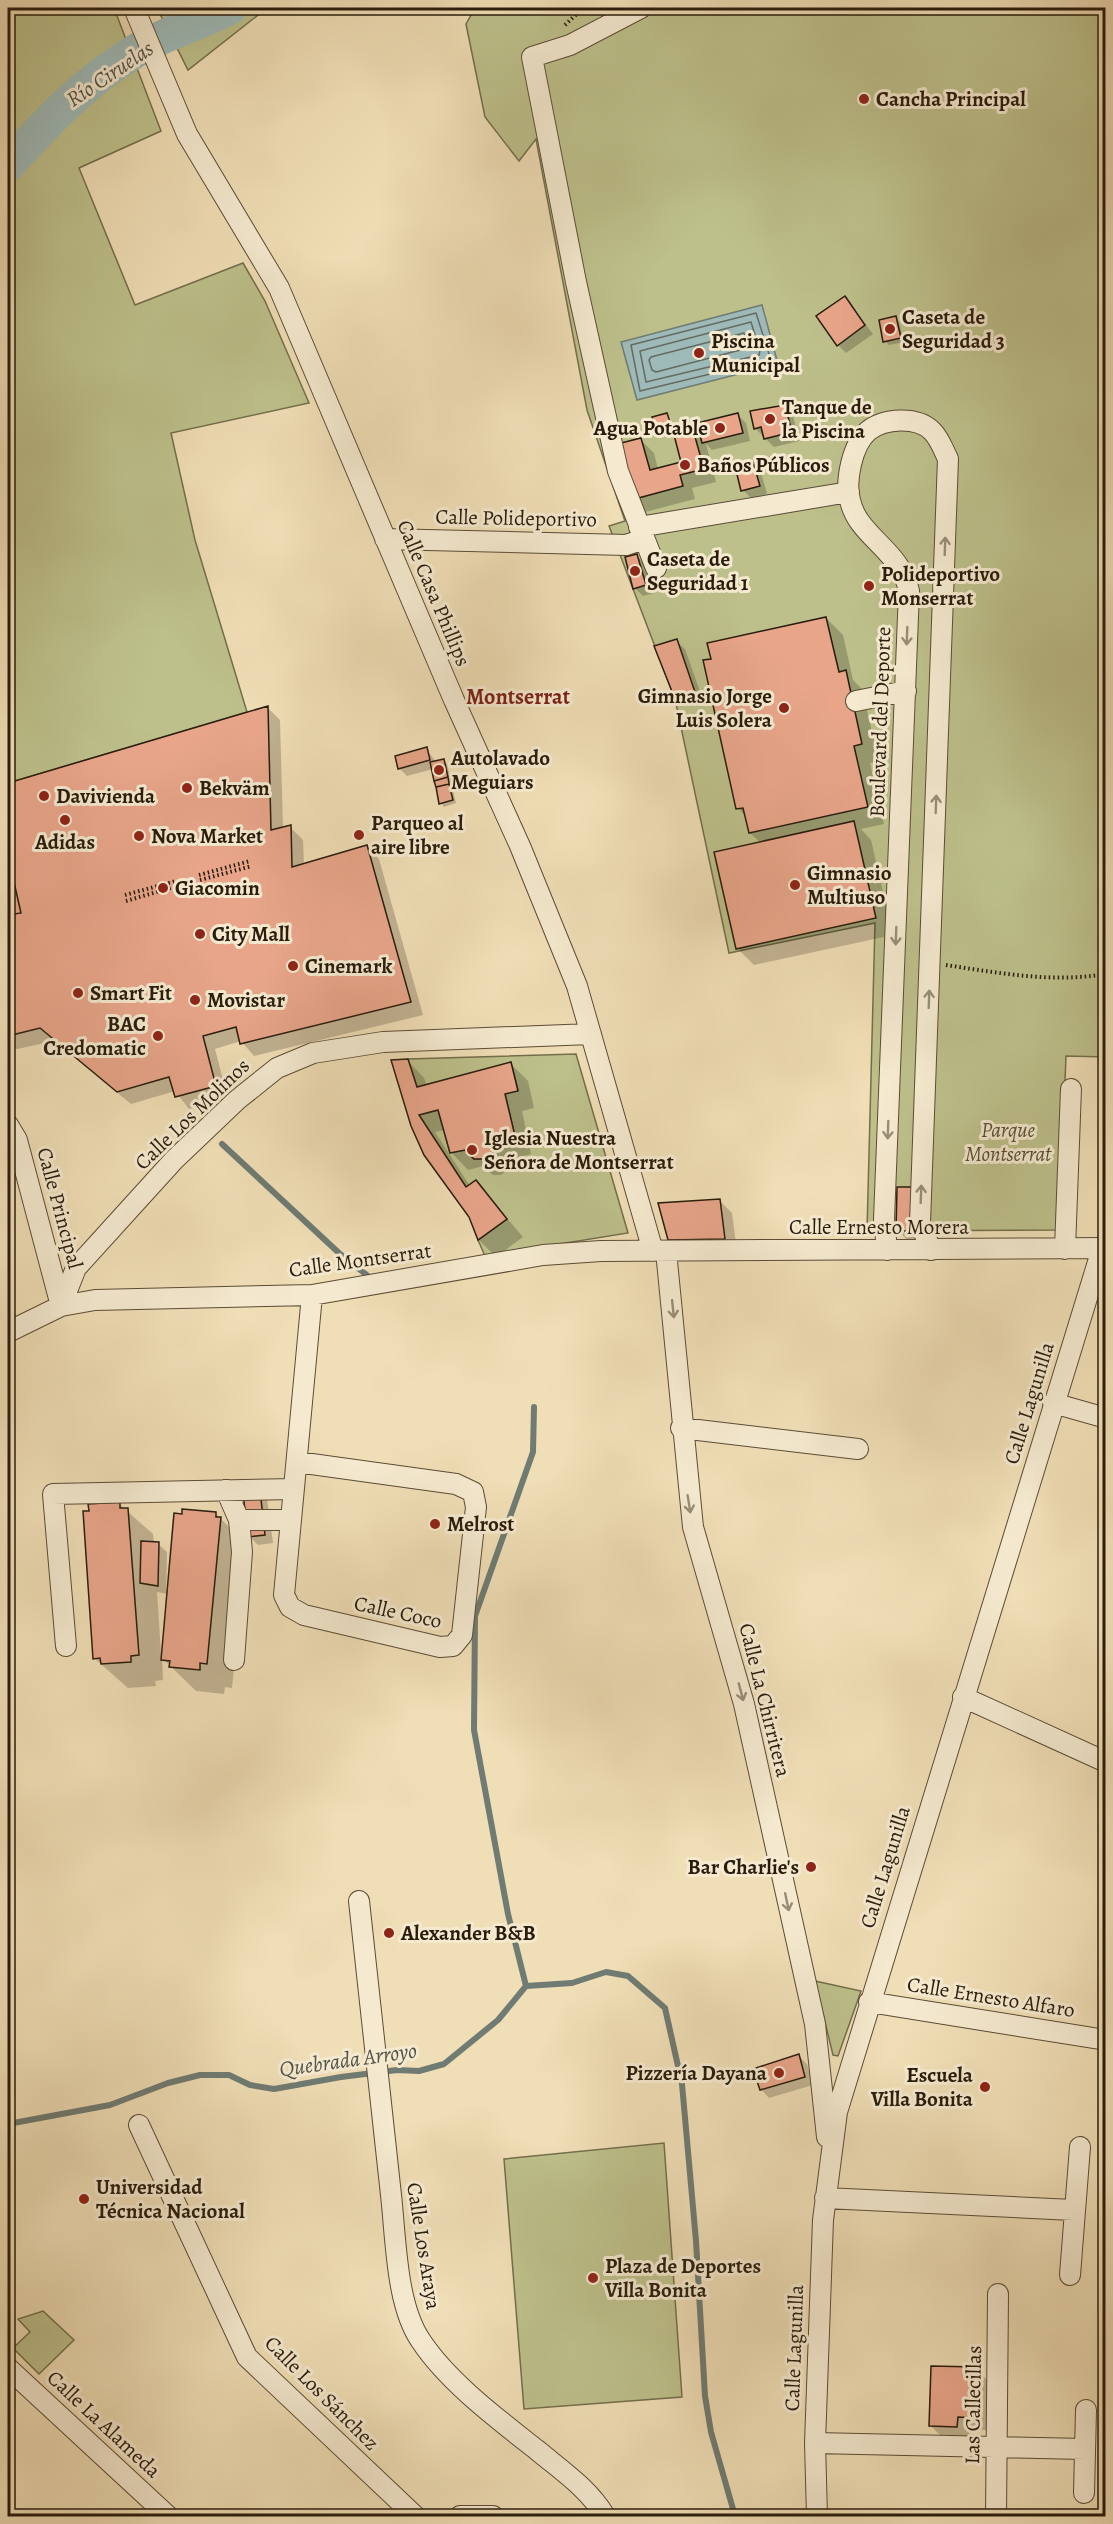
<svg xmlns="http://www.w3.org/2000/svg" width="1113" height="2524" viewBox="0 0 1113 2524" font-family="Alegreya,serif">
<style>
.green{fill:#bdc08b;stroke:#736e4c;stroke-width:1.5}
.water{fill:#9ebab8;stroke:#6f7b73;stroke-width:1.5}
.shadow{fill:#0003;fill-rule:evenodd}
.lines{fill:none;stroke-linecap:round;stroke-linejoin:round}
.shore{stroke:#646b62;stroke-width:1.5}
.stream{stroke:#6f7b73;stroke-width:6}
.river{stroke:#9ebab8;stroke-width:34}
.building{fill:#e8a58a;stroke:#291c0c;stroke-width:1.5}
.minor-casing{stroke:#5b4c36;stroke-width:22}
.path{stroke:#291c0c;stroke-width:4;stroke-dasharray:1.5 3;stroke-linecap:butt}
.minor{stroke:#f5ead0;stroke-width:20}
.oneway{stroke:#998d78}
.poi-dot{fill:#8f2418;stroke:#f5ead0;stroke-width:2}
.labels{text-anchor:middle;dominant-baseline:central;stroke-width:6;stroke-linejoin:round;paint-order:stroke}
.poi-label{font-size:21px;font-weight:bold;fill:#291c0c;stroke:#f5ead0;text-anchor:start}
.street-label{font-size:21px;fill:#291c0c;stroke:#f5ead0}
.park-label{font-size:21px;font-style:italic;fill:#554d32;stroke:#f5ead0}
.water-label{font-size:22px;font-style:italic;fill:#525348;stroke:#f5ead0}
.neighbourhood-label{font-size:22px;font-weight:bold;fill:#7a1f14;stroke:#f5ead0}
</style>
<rect width="100%" height="100%" fill="#f0deb6"/>
<filter id="stains"><feTurbulence type="fractalNoise" baseFrequency=".00333" numOctaves="4"/><feColorMatrix values="0 0 0 0 .2 0 0 0 0 .09 0 0 0 0 .02 0 0 0 .5 -.17"/></filter>
<radialGradient id="worn" r=".72"><stop offset=".6" stop-color="#630" stop-opacity="0"/><stop offset="1" stop-color="#630" stop-opacity=".3"/></radialGradient>
<path class="green" d="M8,8H114L161,131L79,168L135,305L243,263L265,301L309,403L171,433L195,540L247,712L8,783Z
M157,8H267L188,70Z
M475,8H1105L1106,1057L1066,1056L1059,1230L867,1231L875,923L729,953L675,699L609,526L625,521L587,410L536,139L519,161L485,117L466,24Z
M576,1054L628,1233L485,1256L478,1240L507,1219L476,1180L466,1187L419,1115L438,1110L450,1153L465,1150L474,1159C488,1159 495,1154 498,1141L515,1136L505,1094L518,1090L511,1063L417,1087L408,1059Z
M815,1981L861,1991L838,2056L833,2055Z
M664,2143L682,2397L524,2409L504,2159Z
M43,2311L74,2340L39,2374L13,2348L30,2332L18,2319Z"/>
<path class="water" d="M762,305L778,364L637,400L621,342Z"/>
<path class="shadow" d="M845,298L873,334L846,353L838,345Z
M895,318L899,322L904,342L889,345L885,341Z
M784,407L793,415L799,441L774,447L755,428Z
M667,414L674,429L661,432L657,428Z
M737,414L746,423L750,441L712,450L706,444L716,482L692,488L695,499L645,512L632,499L641,440L654,453L658,469L683,463L692,428L703,439Z
M753,463L761,472L767,494L751,498L743,490Z
M637,556L645,564L654,593L643,596L635,588Z
M826,618L843,635L853,680L862,689L879,761L870,763L884,824L861,829L871,840L893,935L754,965L737,948L761,843L750,833L747,818L738,808Z
M676,641L685,649L703,700L685,706L677,698Z
M268,708L280,720L283,829L290,827L303,840L304,865L366,846L379,859L423,1015L254,1056L241,1041L215,1049L228,1099L189,1109L175,1091L131,1104L54,1041L8,1051V755L15,782Z
M426,749L436,762L443,760L447,764L456,803L444,807L441,803L433,769L407,776L399,768Z
M407,1060L424,1078L427,1086L511,1064L528,1081L534,1108L522,1111L531,1154L515,1158L513,1166L501,1175H493L483,1166L468,1170L451,1152L445,1130L435,1132L470,1186L476,1182L523,1237L496,1257L479,1240L471,1216L426,1155Z
M898,1188L924,1239H906L898,1230Z
M719,1200L732,1213L737,1251L682,1252L669,1239Z
M244,1484L266,1491L273,1543L258,1545L250,1537Z
M119,1504L153,1534L154,1543L158,1544L167,1552L166,1591L215,1513L246,1544L232,1688L225,1687L224,1694L196,1691L162,1658L163,1680L155,1681L156,1686L128,1688L94,1658ZM157,1592L168,1594L163,1653H161Z
M798,2055L807,2064L813,2085L769,2098L761,2089Z
M976,2369L989,2382L987,2430H970V2440L944,2439L931,2426Z"/>
<g class="lines">
<path class="shore" d="M756,313L770,357L768,360L640,391L631,345Z
M751,322L760,351L759,355L646,382L640,351Z
M744,333L749,345L748,348L656,372L652,370L649,360L651,357Z"/>
<path class="stream" d="M222,1144L339,1253L368,1276
M526,1986L572,1983L606,1972L628,1976L665,2008L682,2084L696,2241L705,2396L711,2432L735,2516
M526,1986L508,1914L474,1730L475,1616L533,1452L534,1407
M8,2124L110,2105L168,2083L200,2075H229L250,2085L274,2089L341,2077L397,2070L419,2071L444,2064L498,2020L526,1986"/>
<path class="river" d="M8,165C48,121 82,84 134,52C164,33 199,24 230,8"/>
</g>
<path class="building" d="M845,296L865,325L837,346L816,316Z
M896,316L901,338L883,342L879,320Z
M785,405L792,432L764,439L761,427L754,429L750,411Z
M667,413L671,425L655,429L652,417Z
M738,413L743,433L702,443L697,423Z
M692,426L704,469L680,475L683,486L631,500L617,444L641,438L650,470L681,462L673,431Z
M753,462L760,486L741,491L735,466Z
M637,554L646,585L633,589L625,557Z
M826,617L839,672L846,670L862,744L854,746L868,807L749,833L743,808L736,809L703,660L711,659L707,643Z
M677,639L695,692L675,699L654,646Z
M268,706L271,830L291,825L292,867L367,845L411,1002L240,1044L236,1027L203,1036L216,1086L175,1097L169,1077L117,1092L40,1028L8,1036V783Z
M427,747L430,760L398,769L395,756Z
M444,759L448,777L434,781L430,762Z
M448,777L449,784L436,787L434,781Z
M449,784L453,800L439,804L436,787Z
M854,821L876,918L736,949L714,852Z
M8,856L21,913L8,915Z
M408,1059L417,1087L511,1062L518,1091L505,1094L515,1136L498,1141L496,1149L484,1159H474L465,1150L450,1153L438,1110L419,1115L466,1187L476,1180L507,1219L478,1240L469,1217L424,1155L411,1126L391,1060Z
M897,1187H917V1231H896Z
M720,1199L725,1239L668,1240L658,1203Z
M259,1481L265,1535L248,1537L242,1483Z
M120,1502V1508H128L139,1655L131,1656V1662L101,1664L100,1658L93,1659L83,1511H89L88,1504Z
M182,1509L216,1512V1517H221L207,1664L200,1663V1670L169,1667L170,1661L161,1660L174,1513L182,1514Z
M141,1541L159,1542L158,1586L140,1583Z
M799,2054L805,2077L760,2090L753,2069Z
M931,2366L977,2367L975,2418L958,2417L957,2427L929,2426Z"/>
<g class="lines">
<defs>
<path id="minor" d="M134,8L187,134L279,288L454,700L520,846L577,986L653,1251
M641,8L570,45L532,57L576,282L618,471L656,568
M639,527L849,492
M385,539L626,545L644,539
M856,701L906,691
M8,1125L17,1140L61,1306
M1065,1249L1071,1089
M887,1250L884,1219L909,591C901,550 857,536 850,500C845,481 852,445 868,431C884,418 917,416 932,431C940,439 943,449 948,459L920,1223L931,1250
M666,1251L693,1527L744,1704L815,2024L827,2137
M61,1306L76,1268L174,1160L237,1100L277,1068L313,1053L383,1042L591,1034
M8,1332L61,1306L95,1300L312,1295L543,1255L601,1251L1106,1248
M1053,1403L1106,1418
M681,1428L858,1449
M297,1462L456,1484L473,1492L476,1507L462,1635L453,1646L440,1647L304,1615L290,1607L284,1595L312,1295
M226,1490L239,1520L242,1552L234,1660
M239,1520H290
M66,1646L53,1494L294,1489
M963,1697L1106,1762
M359,1901C369,1999 380,2097 391,2195C396,2239 396,2305 421,2341C448,2382 499,2420 537,2450C562,2471 588,2488 605,2516
M869,2002L1106,2040
M139,2125L247,2357L415,2516
M825,2198L1073,2210
M1070,2275L1080,2147
M8,2368L168,2516
M815,2443L1085,2449
M1084,2493L1086,2410
M460,2516H493
M817,2516L815,2443L823,2220L837,2112L1102,1249
M996,2516L998,2294"/>
</defs>
<use href="#minor" class="minor-casing"/>
<path class="path" d="M565,25L583,8
M199,875L250,861
M200,880L252,866
M125,895L176,881
M126,901L177,886
M946,965C999,973 1052,983 1106,974"/>
<use href="#minor" class="minor"/>
</g>
<defs><path id="oneway-shaft" d="M-6 0H5M1.5-3L5.5 0L1.5 3" fill="none" stroke-width="1.6" stroke-linecap="round" stroke-linejoin="round" transform="scale(1.5)"/></defs>
<g class="oneway">
<use href="#oneway-shaft" transform="translate(945 546) rotate(-88)"/>
<use href="#oneway-shaft" transform="translate(907 636) rotate(92)"/>
<use href="#oneway-shaft" transform="translate(936 804) rotate(-88)"/>
<use href="#oneway-shaft" transform="translate(896 936) rotate(92)"/>
<use href="#oneway-shaft" transform="translate(929 999) rotate(-88)"/>
<use href="#oneway-shaft" transform="translate(888 1130) rotate(92)"/>
<use href="#oneway-shaft" transform="translate(921 1194) rotate(-88)"/>
<use href="#oneway-shaft" transform="translate(673 1309) rotate(84)"/>
<use href="#oneway-shaft" transform="translate(689 1504) rotate(81)"/>
<use href="#oneway-shaft" transform="translate(741 1692) rotate(75)"/>
<use href="#oneway-shaft" transform="translate(787 1902) rotate(78)"/>
</g>
<g class="poi-dot">
<circle cx="864" cy="99" r="6"/>
<circle cx="890" cy="329" r="6"/>
<circle cx="699" cy="353" r="6"/>
<circle cx="770" cy="419" r="6"/>
<circle cx="720" cy="428" r="6"/>
<circle cx="685" cy="465" r="6"/>
<circle cx="635" cy="571" r="6"/>
<circle cx="869" cy="586" r="6"/>
<circle cx="784" cy="708" r="6"/>
<circle cx="439" cy="770" r="6"/>
<circle cx="187" cy="788" r="6"/>
<circle cx="44" cy="796" r="6"/>
<circle cx="65" cy="820" r="6"/>
<circle cx="359" cy="835" r="6"/>
<circle cx="139" cy="836" r="6"/>
<circle cx="795" cy="885" r="6"/>
<circle cx="163" cy="888" r="6"/>
<circle cx="200" cy="934" r="6"/>
<circle cx="293" cy="966" r="6"/>
<circle cx="78" cy="993" r="6"/>
<circle cx="195" cy="1000" r="6"/>
<circle cx="158" cy="1036" r="6"/>
<circle cx="472" cy="1150" r="6"/>
<circle cx="435" cy="1524" r="6"/>
<circle cx="811" cy="1867" r="6"/>
<circle cx="389" cy="1933" r="6"/>
<circle cx="779" cy="2073" r="6"/>
<circle cx="985" cy="2087" r="6"/>
<circle cx="84" cy="2199" r="6"/>
<circle cx="593" cy="2278" r="6"/>
</g>
<g class="labels">
<g class="poi-label">
<text x="876" y="99">Cancha Principal</text>
<text x="902" y="317">Caseta de<tspan x="902" dy="24">Seguridad 3</tspan></text>
<text x="711" y="341">Piscina<tspan x="711" dy="24">Municipal</tspan></text>
<text x="782" y="407">Tanque de<tspan x="782" dy="24">la Piscina</tspan></text>
<text x="708" y="428" text-anchor="end">Agua Potable</text>
<text x="697" y="465">Baños Públicos</text>
<text x="647" y="559">Caseta de<tspan x="647" dy="24">Seguridad 1</tspan></text>
<text x="881" y="574">Polideportivo<tspan x="881" dy="24">Monserrat</tspan></text>
<text x="772" y="696" text-anchor="end">Gimnasio Jorge<tspan x="772" dy="24">Luis Solera</tspan></text>
<text x="451" y="758">Autolavado<tspan x="451" dy="24">Meguiars</tspan></text>
<text x="199" y="788">Bekväm</text>
<text x="56" y="796">Davivienda</text>
<text x="371" y="823">Parqueo al<tspan x="371" dy="24">aire libre</tspan></text>
<text x="151" y="836">Nova Market</text>
<text x="65" y="842" text-anchor="middle">Adidas</text>
<text x="807" y="873">Gimnasio<tspan x="807" dy="24">Multiuso</tspan></text>
<text x="175" y="888">Giacomin</text>
<text x="212" y="934">City Mall</text>
<text x="305" y="966">Cinemark</text>
<text x="90" y="993">Smart Fit</text>
<text x="207" y="1000">Movistar</text>
<text x="146" y="1024" text-anchor="end">BAC<tspan x="146" dy="24">Credomatic</tspan></text>
<text x="484" y="1138">Iglesia Nuestra<tspan x="484" dy="24">Señora de Montserrat</tspan></text>
<text x="447" y="1524">Melrost</text>
<text x="799" y="1867" text-anchor="end">Bar Charlie's</text>
<text x="401" y="1933">Alexander B&amp;B</text>
<text x="767" y="2073" text-anchor="end">Pizzería Dayana</text>
<text x="973" y="2075" text-anchor="end">Escuela<tspan x="973" dy="24">Villa Bonita</tspan></text>
<text x="96" y="2187">Universidad<tspan x="96" dy="24">Técnica Nacional</tspan></text>
<text x="605" y="2266">Plaza de Deportes<tspan x="605" dy="24">Villa Bonita</tspan></text>
</g>
<g class="street-label">
<text transform="translate(516 518) rotate(1)">Calle Polideportivo</text>
<text transform="translate(434 593) rotate(67)">Calle Casa Phillips</text>
<text transform="translate(880 722) rotate(-88)">Boulevard del Deporte</text>
<text transform="translate(192 1114) rotate(-44)">Calle Los Molinos</text>
<text transform="translate(60 1208) rotate(75)">Calle Principal</text>
<text x="879" y="1227">Calle Ernesto Morera</text>
<text transform="translate(360 1260) rotate(-8)">Calle Montserrat</text>
<text transform="translate(1029 1403) rotate(-73)">Calle Lagunilla</text>
<text transform="translate(398 1612) rotate(12)">Calle Coco</text>
<text transform="translate(765 1700) rotate(76)">Calle La Chirritera</text>
<text transform="translate(885 1867) rotate(-73)">Calle Lagunilla</text>
<text transform="translate(991 1997) rotate(9)">Calle Ernesto Alfaro</text>
<text transform="translate(424 2246) rotate(81)">Calle Los Araya</text>
<text transform="translate(794 2348) rotate(-88)">Calle Lagunilla</text>
<text transform="translate(322 2393) rotate(45)">Calle Los Sánchez</text>
<text transform="translate(973 2405) rotate(-89)">Las Callecillas</text>
<text transform="translate(104 2424) rotate(43)">Calle La Alameda</text>
</g>
<g class="park-label">
<text x="1008" y="1130">Parque<tspan x="1008" dy="24">Montserrat</tspan></text>
</g>
<g class="water-label">
<text transform="translate(110 74) rotate(-34)">Río Ciruelas</text>
<text transform="translate(348 2060) rotate(-8)">Quebrada Arroyo</text>
</g>
<g class="neighbourhood-label">
<text x="518" y="697">Montserrat</text>
</g>
</g>
<rect width="1113" height="2524" fill="none" stroke="#f0deb6" stroke-width="30"/>
<rect x="9" y="9" width="1095" height="2506" fill="none" stroke="#291c0c" stroke-width="3"/>
<rect x="15" y="15" width="1083" height="2494" fill="none" stroke="#291c0c" stroke-width="1.5"/>
<rect width="100%" height="100%" filter="url(#stains)"/>
<rect width="100%" height="100%" fill="url(#worn)"/>
</svg>
